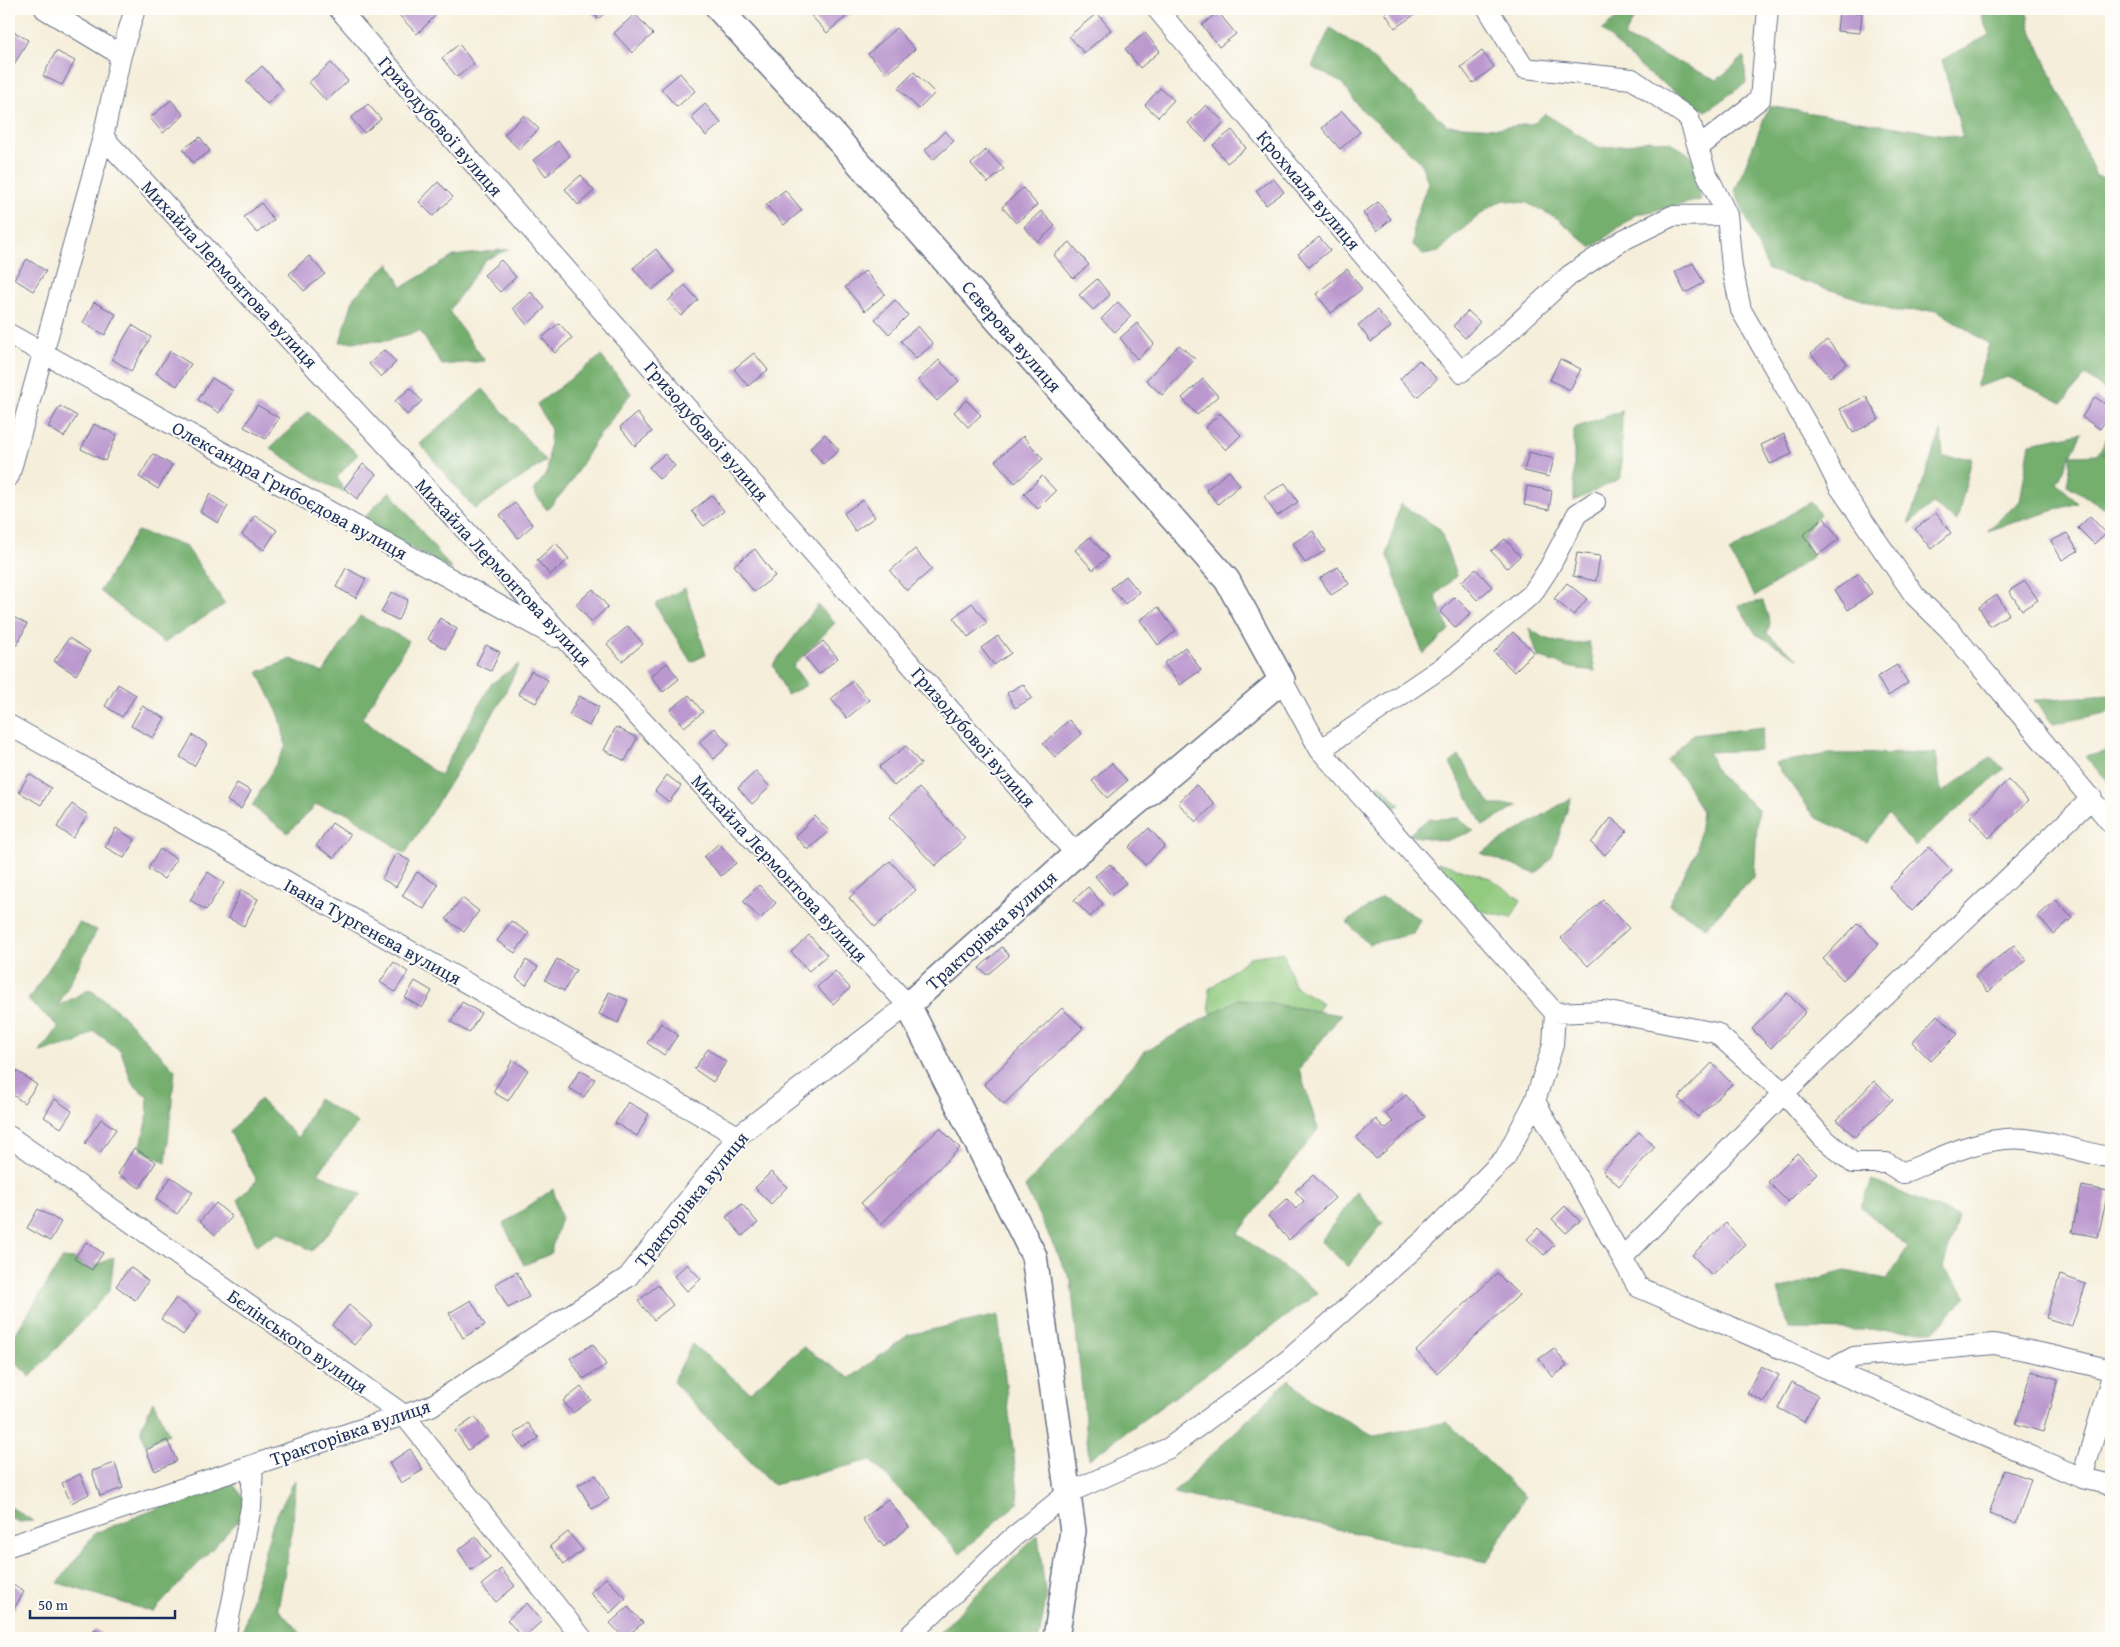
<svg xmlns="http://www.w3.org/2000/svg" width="2120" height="1647" viewBox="0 0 2120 1647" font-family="'Gentium Book Plus',serif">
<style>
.green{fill:#92cb7f;stroke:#567d6e}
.forest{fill:#75af6e;stroke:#486f66}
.building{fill:#bb99cf}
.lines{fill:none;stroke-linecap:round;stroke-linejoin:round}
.minor-casing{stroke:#677289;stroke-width:22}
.major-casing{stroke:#677289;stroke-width:28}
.minor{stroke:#fff;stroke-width:20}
.major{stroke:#fff;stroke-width:25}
.labels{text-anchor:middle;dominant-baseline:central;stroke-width:4;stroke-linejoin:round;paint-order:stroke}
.street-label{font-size:19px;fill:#1b2f5e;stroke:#fdfcf7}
</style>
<rect width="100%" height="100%" fill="#fdfcf7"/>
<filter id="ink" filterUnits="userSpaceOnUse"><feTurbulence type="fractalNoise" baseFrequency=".02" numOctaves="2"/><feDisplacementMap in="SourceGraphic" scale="10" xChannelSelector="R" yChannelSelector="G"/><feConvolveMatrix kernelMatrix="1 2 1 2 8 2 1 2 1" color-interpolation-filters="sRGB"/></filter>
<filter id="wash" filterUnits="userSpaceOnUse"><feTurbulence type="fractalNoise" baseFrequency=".0096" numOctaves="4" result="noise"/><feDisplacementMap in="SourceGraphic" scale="20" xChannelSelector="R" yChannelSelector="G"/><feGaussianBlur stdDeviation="1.12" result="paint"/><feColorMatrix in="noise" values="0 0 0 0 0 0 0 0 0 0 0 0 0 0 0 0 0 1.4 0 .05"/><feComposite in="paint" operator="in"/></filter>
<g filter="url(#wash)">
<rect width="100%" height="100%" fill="#f5eeda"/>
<path class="green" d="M1437,862L1490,878L1521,900L1511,918L1478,910Z
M1283,952L1294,986L1323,1003L1318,1011L1239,999L1210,1015L1209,989L1250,957Z"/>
<path class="forest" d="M1628,9H1639L1624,37L1717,80L1744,57L1746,83L1706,111L1646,72L1602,30Z
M1979,9H2026L2031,29L2096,176L2111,180V395L2086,375L2062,403L2008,377L1976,387L1989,344L1937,310L1897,311L1768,270L1735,191L1769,106L1963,138L1942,60L1989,35Z
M1330,28L1362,49L1447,125L1497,128L1532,124L1545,114L1600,148L1626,145L1649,140L1670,142L1693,157L1701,200L1635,215L1592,248L1557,218L1527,203L1503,200L1486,210L1454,236L1439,252L1424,255L1413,245L1414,223L1428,182L1420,161L1360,108L1342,83L1312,67Z
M509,249L485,260L449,311L485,361L442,365L420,331L386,341L340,342L354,297L389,263L402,287L454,256Z
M601,356L631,393L592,446L569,485L547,510L533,491L547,473L551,430L537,404Z
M483,389L546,461L475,509L420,444Z
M1622,411L1621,478L1574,501V428Z
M308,412L358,454L337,477L345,493L321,481L270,448Z
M2111,430V452L2102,454H2111V512L2067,485L2072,455L2098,454Z
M1941,431L1943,457L1972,458L1957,521L1933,504L1908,524Z
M2082,433L2057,483L2078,503L1987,531L2020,501L2030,443Z
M390,491L452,570L361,521Z
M1810,502L1820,514L1803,535L1812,557L1755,597L1729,552Z
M1400,504L1440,529L1456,576L1435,596L1449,630L1423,654L1387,555Z
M137,531L186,546L225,604L164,643L100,591Z
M685,588L706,655L691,662L655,604Z
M1763,601L1770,623L1767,634L1798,658L1756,634L1738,605Z
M818,605L835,623L793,666L807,685L787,695L773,665Z
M360,616L409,641L362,718L400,749L440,775L491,684L519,664L500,703L405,854L348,813L316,805L288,833L252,806L286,746L280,717L258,672L292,659L323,673Z
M1529,628C1547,642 1567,647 1589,642L1595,671L1572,668L1538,657Z
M2111,695V712L2053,724L2034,700Z
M1764,727L1760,750L1708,752L1718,774L1758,809L1754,877L1706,927L1669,904L1697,850L1702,812L1684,779L1667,761L1692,735Z
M2111,750V784L2085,757Z
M1936,753L1941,793L1991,757L2004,769L1915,846L1888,814L1867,842L1815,817L1775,763L1829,754Z
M1459,756L1491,805H1519L1483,826L1450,763Z
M1380,784L1400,805L1388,810L1369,789Z
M1571,798L1552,857L1536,874L1481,853Z
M1458,818L1474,831L1445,841L1408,835L1428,819Z
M1382,897L1420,919L1413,934L1368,944L1347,922Z
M79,923L97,930L58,1006L90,989L118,1011L175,1070L166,1163L140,1149L147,1122L148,1098L132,1083L121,1051L94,1031L75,1044L40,1052L59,1027L28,1000Z
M1239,999L1341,1015L1299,1069L1318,1129L1238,1234L1318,1293L1089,1459L1071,1281L1025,1187L1145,1051Z
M260,1099L298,1138L318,1099L358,1123L318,1173L362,1194L312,1251L279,1232L256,1245L238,1199L257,1180L230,1132Z
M1872,1180L1958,1217L1943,1267L1967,1296L1934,1331L1788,1329L1778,1289L1845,1271L1887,1279L1908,1247L1861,1207Z
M553,1189L561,1217L550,1254L524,1265L503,1224Z
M1357,1192L1383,1223L1348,1267L1321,1241Z
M114,1257L110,1290L30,1377L9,1356V1344L63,1258L74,1259L89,1269Z
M998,1315L1019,1502L960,1553L871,1460L773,1485L673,1382L692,1344L750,1392L803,1347L850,1378L908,1335Z
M1289,1379L1312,1402L1375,1436L1447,1422L1525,1497L1487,1562L1173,1493Z
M153,1401L169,1434L145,1445L141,1428Z
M230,1480L251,1507L153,1612L58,1583L95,1533Z
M295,1480L293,1526L278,1609L305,1638H241L273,1522Z
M9,1506L33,1521L19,1522L9,1517Z
M1038,1535L1046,1599L1039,1638H934L990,1581Z"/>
<g id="blocks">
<path class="building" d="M395,9H431L437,14L417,34L394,10Z
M589,9H609L598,19Z
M809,9H855L827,33L807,11Z
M1391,9H1423L1395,28L1385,13Z
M1839,11L1862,13L1860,33L1837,31Z
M1218,12L1236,34L1219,47L1202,25Z
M1097,13L1111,30L1084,53L1069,36Z
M635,14L653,34L632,53L614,33Z
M896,28L915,49L887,74L868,54Z
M9,29L28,40L14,65L9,63Z
M1145,33L1160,51L1140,68L1125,49Z
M459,44L474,64L457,77L442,58Z
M56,51L75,61L62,85L43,76Z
M1482,51L1494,67L1473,83L1461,67Z
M331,63L348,81L326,101L309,82Z
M262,66L283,89L267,104L246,81Z
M914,72L935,93L919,109L898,88Z
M680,73L695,91L677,107L661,89Z
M1160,88L1174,100L1158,117L1145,105Z
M171,100L184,115L163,133L150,118Z
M368,104L381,119L364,133L351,118Z
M705,104L721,123L706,136L691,117Z
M1206,105L1224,122L1206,141L1188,123Z
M1342,111L1360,132L1340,149L1322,128Z
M524,115L539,129L519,149L504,135Z
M1232,130L1246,148L1227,163L1213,145Z
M945,131L954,141L933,160L925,150Z
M200,137L210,151L193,163L183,149Z
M558,141L570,156L546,176L533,160Z
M986,150L1004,169L988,183L971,164Z
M581,175L594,191L578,205L565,189Z
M1273,178L1284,192L1266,205L1256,191Z
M438,182L453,197L433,216L419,202Z
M1023,188L1037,205L1016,223L1002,207Z
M785,190L802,210L784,225L766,205Z
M1378,202L1391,219L1377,231L1363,213Z
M261,203L274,220L257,233L244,217Z
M1041,211L1055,226L1038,242L1024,227Z
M1319,237L1330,250L1309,267L1298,254Z
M1070,242L1089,265L1073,278L1054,255Z
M656,249L674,272L652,290L633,268Z
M309,256L325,274L304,291L289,274Z
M27,259L46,271L33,291L14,279Z
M501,260L516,277L500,292L484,275Z
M1693,263L1704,283L1685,293L1675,272Z
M1347,269L1362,289L1331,313L1316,294Z
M865,271L885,294L865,311L845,287Z
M1097,279L1110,295L1093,310L1079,295Z
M685,285L698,300L681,316L668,301Z
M531,292L545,308L527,325L513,308Z
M895,300L908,315L889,334L875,319Z
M94,302L116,314L105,335L83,323Z
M1118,302L1131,316L1115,332L1101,319Z
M1377,310L1391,327L1371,342L1358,325Z
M1468,311L1480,322L1465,338L1453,326Z
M559,323L572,338L555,353L542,338Z
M1137,323L1154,344L1137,359L1120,338Z
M132,325L151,337L131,371L112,359Z
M918,326L933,344L916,359L901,341Z
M1827,340L1847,363L1830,377L1811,354Z
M1179,345L1195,359L1162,395L1146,380Z
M384,350L396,362L381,377L369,364Z
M170,351L191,364L177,386L156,373Z
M754,353L768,370L748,386L734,369Z
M1560,359L1581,369L1570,390L1550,380Z
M939,360L959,381L937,401L918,380Z
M1419,360L1437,379L1417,397L1400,379Z
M212,378L233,391L219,413L198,400Z
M1203,379L1218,396L1197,415L1182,398Z
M410,388L422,401L407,415L395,401Z
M1866,396L1879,419L1853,433L1840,409Z
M2095,397L2111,408V412L2100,429L2082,417Z
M966,400L981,415L968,427L954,412Z
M257,405L279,418L266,439L244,427Z
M60,406L77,416L64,437L48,427Z
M637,413L652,432L635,446L620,427Z
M1220,413L1241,435L1226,450L1205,428Z
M94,424L117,435L105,461L81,449Z
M825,434L839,450L823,464L810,448Z
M1784,434L1792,454L1770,464L1761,445Z
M1023,436L1043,459L1015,483L995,461Z
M1529,452L1554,459L1549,477L1524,471Z
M153,454L172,465L158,489L139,477Z
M665,454L675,466L659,479L649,467Z
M363,464L376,474L357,499L344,488Z
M1229,471L1240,485L1218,504L1206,490Z
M1042,476L1056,491L1038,509L1024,494Z
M1285,483L1298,502L1277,516L1264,496Z
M1527,486L1552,491L1549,510L1524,505Z
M210,494L228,506L218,523L200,512Z
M712,495L724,511L704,526L692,511Z
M863,500L875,517L855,531L844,513Z
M515,503L533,525L518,538L500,515Z
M1936,513L1951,533L1931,549L1915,529Z
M255,515L277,530L264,550L242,535Z
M2090,516L2106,533L2094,544L2078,528Z
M1824,518L1839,539L1818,555L1803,535Z
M1313,531L1325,551L1305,563L1293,543Z
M2067,533L2078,551L2062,560L2051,541Z
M1090,537L1108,557L1093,570L1075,550Z
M1505,539L1520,556L1507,568L1491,551Z
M556,543L569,559L550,575L537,560Z
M755,549L775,576L754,592L734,565Z
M915,549L932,569L907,591L890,571Z
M1577,553L1600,556L1596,581L1573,576Z
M1338,567L1349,584L1331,595L1320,578Z
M346,568L366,579L356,598L336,587Z
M1476,569L1492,587L1477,600L1461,582Z
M1859,573L1872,593L1848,610L1835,590Z
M1126,576L1139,592L1125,604L1111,588Z
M2025,581L2038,600L2022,610L2009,591Z
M1567,583L1587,599L1574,615L1554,599Z
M593,589L608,607L591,622L576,604Z
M392,592L408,600L398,620L381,612Z
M1997,595L2009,614L1990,626L1979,607Z
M1455,597L1471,613L1456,628L1440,612Z
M972,603L987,623L968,637L953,618Z
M1158,607L1176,631L1158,645L1140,620Z
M9,615L27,624L17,645L9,641Z
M440,618L457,629L445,649L428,639Z
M628,626L643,644L622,661L607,644Z
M1513,632L1534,652L1514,672L1494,652Z
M998,636L1011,653L994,665L981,648Z
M69,638L90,651L76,675L54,661Z
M823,641L838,658L819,674L804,656Z
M486,645L500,652L491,671L476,664Z
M1185,647L1201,670L1180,685L1164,663Z
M667,663L679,679L663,692L651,676Z
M1897,665L1908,683L1888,696L1877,677Z
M531,671L548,680L536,703L518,694Z
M853,681L869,700L847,718L831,699Z
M118,684L136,695L122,717L105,706Z
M1023,684L1032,698L1015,708L1007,693Z
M689,695L703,712L684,727L670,710Z
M579,696L599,707L589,726L569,715Z
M142,706L165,718L153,738L131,726Z
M1069,720L1082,734L1055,757L1043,744Z
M616,727L637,738L625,761L604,750Z
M715,728L729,745L714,759L699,742Z
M193,735L207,744L194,766L180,757Z
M906,746L921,764L894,786L879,767Z
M1112,763L1127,781L1107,798L1092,781Z
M756,771L770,787L752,804L738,788Z
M29,774L51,788L41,805L19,792Z
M667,775L681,786L669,802L655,791Z
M2008,780L2028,801L1989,838L1970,817Z
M237,783L251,791L241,809L227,801Z
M1196,785L1215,804L1196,822L1178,803Z
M919,788L965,838L935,866L889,817Z
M72,804L88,815L73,838L57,827Z
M815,816L829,831L808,850L795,836Z
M1611,818L1627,831L1605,855L1591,843Z
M332,823L350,835L334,858L316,846Z
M116,828L135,840L124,858L105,847Z
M1149,828L1165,846L1145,865L1129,847Z
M719,843L736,863L721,876L704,857Z
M1929,847L1952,871L1912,911L1889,887Z
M160,849L177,859L164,879L148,869Z
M396,853L410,861L396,887L382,879Z
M890,861L916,890L875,927L849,898Z
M1110,864L1126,883L1111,895L1095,876Z
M208,872L224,883L206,910L190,900Z
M417,872L438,885L424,909L402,896Z
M759,885L776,903L760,919L743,901Z
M1088,887L1103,904L1090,917L1074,900Z
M241,890L258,899L244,926L228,918Z
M462,898L479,911L464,932L446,919Z
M1603,900L1629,928L1588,966L1561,938Z
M2056,900L2072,918L2054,934L2038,916Z
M511,921L529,933L515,953L497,941Z
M1858,923L1879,944L1843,980L1823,959Z
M809,935L827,955L809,971L791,952Z
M2014,945L2027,960L1988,992L1975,976Z
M1002,947L1009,956L987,975L979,968Z
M557,959L576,970L564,991L545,980Z
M526,960L538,967L526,985L516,978Z
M394,962L408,972L395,992L380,982Z
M835,971L850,988L833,1004L817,987Z
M415,981L432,991L422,1008L405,998Z
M609,992L628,1000L618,1023L599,1014Z
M1787,993L1806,1012L1771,1048L1752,1029Z
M462,1002L481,1013L469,1033L451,1022Z
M1062,1008L1083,1028L1004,1104L984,1084Z
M1937,1015L1958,1034L1931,1061L1912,1042Z
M661,1023L678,1035L664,1055L647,1043Z
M708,1049L726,1062L713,1082L694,1069Z
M513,1060L528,1070L508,1101L493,1092Z
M1712,1063L1732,1084L1698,1117L1678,1098Z
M580,1070L595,1079L584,1097L569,1088Z
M17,1071L37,1085L24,1103L9,1092V1082Z
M1874,1081L1893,1099L1855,1137L1837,1120Z
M1406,1095L1425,1117L1376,1159L1356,1137L1376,1119L1385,1129L1393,1122L1385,1113Z
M55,1099L72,1111L61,1128L44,1117Z
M628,1102L649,1114L637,1136L615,1123Z
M101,1119L116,1129L100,1153L85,1143Z
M940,1128L960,1148L881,1224L861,1203Z
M1639,1132L1655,1147L1619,1186L1603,1171Z
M134,1148L156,1162L140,1188L118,1174Z
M1797,1153L1817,1173L1788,1202L1768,1182Z
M771,1172L787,1187L771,1204L755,1188Z
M1313,1175L1335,1198L1289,1240L1268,1216L1287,1199L1296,1209L1304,1201L1295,1191Z
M171,1177L193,1192L177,1214L156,1199Z
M2082,1186L2108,1191L2098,1237L2072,1232Z
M216,1203L232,1217L215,1235L200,1221Z
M742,1204L758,1223L742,1236L726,1217Z
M1565,1206L1580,1221L1566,1233L1552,1219Z
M38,1209L61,1222L50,1241L27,1228Z
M1726,1223L1745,1244L1712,1275L1692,1255Z
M1538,1228L1554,1245L1544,1255L1527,1239Z
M86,1242L103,1253L92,1270L74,1259Z
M687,1264L701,1279L687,1291L674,1276Z
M130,1267L148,1281L135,1300L116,1286Z
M517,1272L529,1297L508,1308L495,1284Z
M1497,1273L1519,1295L1437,1373L1416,1351Z
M2060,1275L2086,1284L2072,1326L2046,1318Z
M658,1285L673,1305L654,1320L638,1301Z
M176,1298L198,1314L183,1335L161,1319Z
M471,1300L485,1325L463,1338L449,1313Z
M349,1305L372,1325L354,1345L332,1325Z
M593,1344L606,1365L583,1379L570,1358Z
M1554,1348L1567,1366L1553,1377L1539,1359Z
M1761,1366L1779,1375L1764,1402L1747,1393Z
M2031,1371L2058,1379L2043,1432L2016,1424Z
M1792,1382L1818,1396L1804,1422L1778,1408Z
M581,1387L591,1400L573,1413L563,1401Z
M475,1417L488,1436L468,1450L455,1431Z
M528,1423L539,1438L524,1449L514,1434Z
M167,1440L177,1461L155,1471L146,1450Z
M410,1449L423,1470L401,1483L389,1463Z
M115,1463L123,1488L100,1496L92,1471Z
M2004,1470L2031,1479L2016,1523L1989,1514Z
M80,1474L89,1494L71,1503L62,1483Z
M596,1475L609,1499L592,1509L578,1485Z
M888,1499L909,1527L884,1547L862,1519Z
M568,1532L583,1550L564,1564L550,1546Z
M476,1537L490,1557L471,1570L458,1550Z
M501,1569L515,1586L496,1602L481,1585Z
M606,1578L626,1598L610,1613L590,1593Z
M9,1582L24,1592L9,1617Z
M527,1603L542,1621L523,1638L507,1620Z
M628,1607L643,1623L624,1638L610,1623Z
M95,1629L106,1638H88Z"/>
</g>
</g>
<g filter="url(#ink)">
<use href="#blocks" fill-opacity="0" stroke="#677289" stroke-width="1"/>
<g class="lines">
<defs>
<path id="minor" d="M45,9L121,55
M339,9L1076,854
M1157,9L1461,372L1494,345L1570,275L1623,240L1672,216L1727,215
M1488,9L1524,68L1632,79L1689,118L1705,170L1727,215L1732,267L1741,310L1817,442L1839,486L1915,596L1949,629L2111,823
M103,137L571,645L908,1005L738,1136L628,1277L431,1406L253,1465L251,1507L225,1638
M1698,148L1760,99L1768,9
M9,334L556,637
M9,476L103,137L121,55L135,9
M9,725L738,1136
M1320,750L1447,664L1532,594L1549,568L1577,514L1595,502
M1555,1013L1604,1011L1716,1033L1784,1093L1822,1137L1853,1163H1887L1903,1173C1941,1157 1983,1135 2025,1139C2052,1142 2084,1152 2111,1158
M1535,1101L1638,1287L2082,1478L2111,1485
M9,1136L404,1415L582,1638
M1623,1257L1784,1093L2092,798
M1830,1370L1854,1357L1994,1344L2050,1355L2111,1370
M2082,1478L2111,1379
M9,1546L253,1465
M907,1638L1011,1539L1068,1493L1169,1448L1288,1360L1424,1240L1505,1158L1535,1101L1553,1045L1555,1013L1320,750L1282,680"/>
<path id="major" d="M719,9L819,118L1227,580L1282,680L1076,854L908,1005L1034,1256L1073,1531L1056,1638"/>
</defs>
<use href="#minor" class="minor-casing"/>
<use href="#major" class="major-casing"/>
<use href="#minor" class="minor"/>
<use href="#major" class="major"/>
</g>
</g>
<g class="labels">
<g class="street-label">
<text transform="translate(441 126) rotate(49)">Гризодубової вулиця</text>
<text transform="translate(1309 190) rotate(50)">Крохмаля вулиця</text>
<text transform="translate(230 274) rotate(47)">Михайла Лермонтова вулиця</text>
<text transform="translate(1012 336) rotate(49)">Сєверова вулиця</text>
<text transform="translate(707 431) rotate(49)">Гризодубової вулиця</text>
<text transform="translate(290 490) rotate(29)">Олександра Грибоєдова вулиця</text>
<text transform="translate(504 572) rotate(47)">Михайла Лермонтова вулиця</text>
<text transform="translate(974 737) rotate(49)">Гризодубової вулиця</text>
<text transform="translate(780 868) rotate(47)">Михайла Лермонтова вулиця</text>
<text transform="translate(991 930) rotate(-42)">Тракторівка вулиця</text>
<text transform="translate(373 931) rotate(29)">Івана Тургенєва вулиця</text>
<text transform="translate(691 1199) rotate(-51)">Тракторівка вулиця</text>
<text transform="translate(298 1341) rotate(35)">Бєлінського вулиця</text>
<text transform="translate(350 1432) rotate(-19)">Тракторівка вулиця</text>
</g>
</g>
<rect width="2120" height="1647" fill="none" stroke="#fdfcf7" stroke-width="30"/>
<path d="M30 1610v8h145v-8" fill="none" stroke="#1b2f5e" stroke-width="2.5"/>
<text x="38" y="1610" font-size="15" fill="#1b2f5e" stroke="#fdfcf7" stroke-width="4" paint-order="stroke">50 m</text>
</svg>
